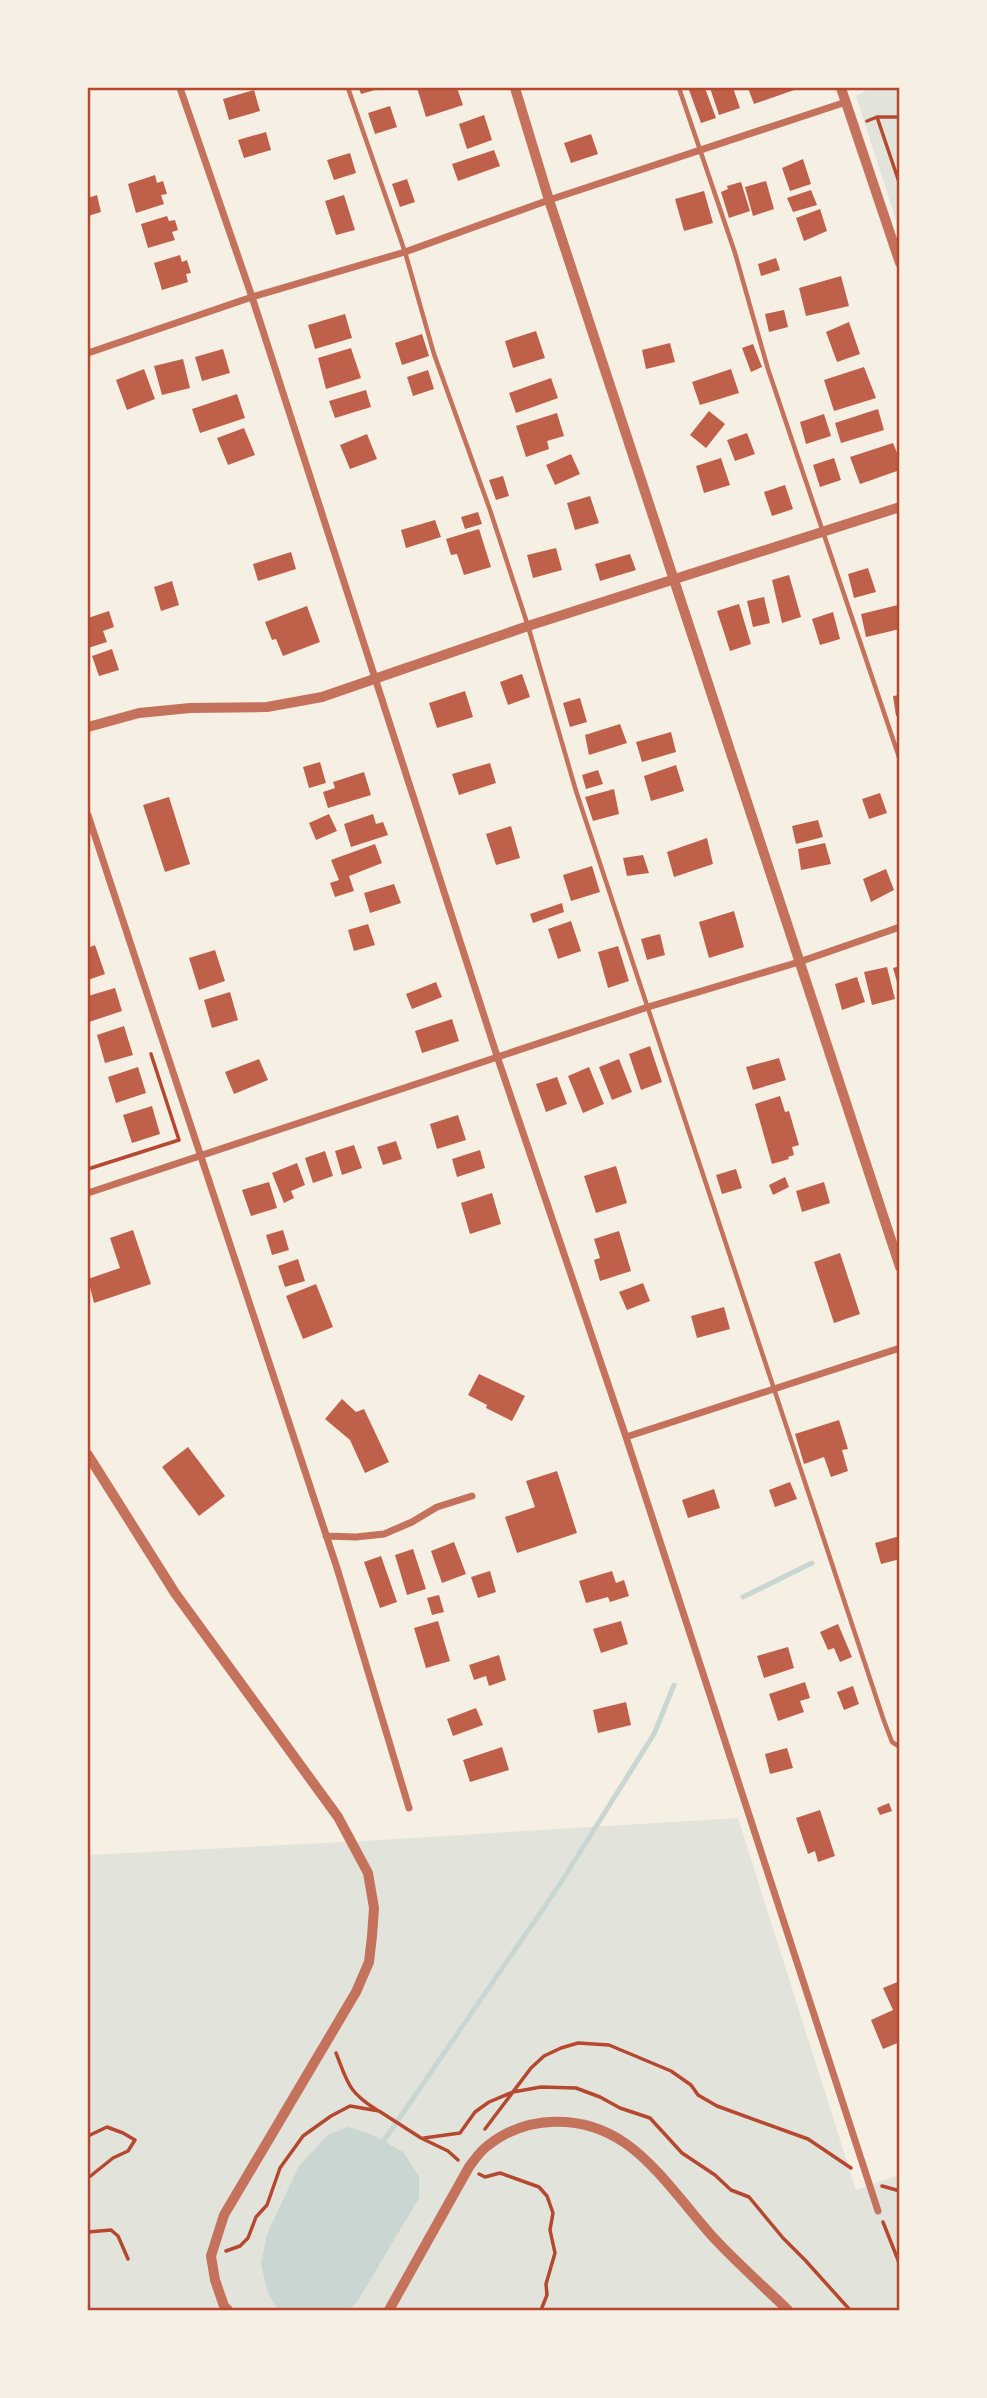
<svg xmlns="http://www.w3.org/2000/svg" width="987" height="2398" viewBox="0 0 987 2398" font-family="'Source Sans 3',sans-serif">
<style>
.green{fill:#e2e4dc}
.water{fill:#c9d6d2}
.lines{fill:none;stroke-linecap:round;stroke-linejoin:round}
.stream{stroke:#c9d6d2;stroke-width:5}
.building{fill:#bf614a}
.path{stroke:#b5482f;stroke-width:3.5}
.service{stroke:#c5725c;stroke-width:4.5}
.minor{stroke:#c5725c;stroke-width:7}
.tertiary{stroke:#c5725c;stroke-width:10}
.neatline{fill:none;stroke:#b5482f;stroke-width:2.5}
</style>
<rect width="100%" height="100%" fill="#f6efe4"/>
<path class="green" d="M871,88H899V230L856,96Z
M738,1818L856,2190L899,2175V2310H88V1855L363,1841Z"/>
<path class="water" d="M348,2127L371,2134L403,2152L419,2176V2198L357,2302L348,2310H278L267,2291L261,2263L267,2234L299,2166L328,2135Z"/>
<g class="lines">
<path class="stream" d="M743,1597L812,1563
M381,2145L560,1884L654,1734L674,1685"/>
</g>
<path class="building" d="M359,88H382L361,94Z
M417,88H457L463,105L426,117Z
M697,88H705L716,118L701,123L689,90Z
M710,88H733L740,108L719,115Z
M748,88H800L754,104Z
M254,90L260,111L229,120L223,99Z
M390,106L397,127L375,134L368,113Z
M484,115L492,140L467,149L459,124Z
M266,132L271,150L244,158L238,140Z
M591,134L598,154L571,163L564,143Z
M494,150L500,166L458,181L452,164Z
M350,153L356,173L334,180L327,160Z
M803,159L811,184L790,191L782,168Z
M155,175L157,183L163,181L167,194L161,195L164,204L136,213L128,184Z
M407,179L415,202L400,207L392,184Z
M766,181L774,209L753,216L745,187Z
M741,182L750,211L729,218L721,192L728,189L727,186Z
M811,190L817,205L793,212L787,198Z
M704,191L713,223L684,231L675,199Z
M97,195L101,212L88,216V198Z
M344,195L355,230L336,235L325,201Z
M820,209L827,231L804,241L796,218Z
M167,216L169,221L175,220L178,230L172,232L175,240L148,248L141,224Z
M180,255L182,262L187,260L191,273L186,274L188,282L162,290L154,263Z
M776,258L780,270L761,276L758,264Z
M841,276L849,306L806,316L799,288Z
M784,310L788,327L769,332L765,314Z
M345,314L352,338L315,349L308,325Z
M849,322L860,354L837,362L826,332Z
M536,331L545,358L513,368L505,341Z
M422,334L429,356L402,365L395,343Z
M670,343L675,362L646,369L642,350Z
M753,344L762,367L751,372L742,348Z
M351,348L361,378L326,389L318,358Z
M223,349L230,373L202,381L195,357Z
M183,359L190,388L162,395L154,366Z
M864,367L876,398L834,411L824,380Z
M144,369L155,399L127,410L116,380Z
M731,369L739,393L700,405L692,382Z
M428,370L434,389L413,396L407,377Z
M551,378L558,398L516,413L509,393Z
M366,390L371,407L335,418L329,401Z
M237,394L245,418L200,433L192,409Z
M878,409L884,430L841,443L835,423Z
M709,411L725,424L706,448L690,435Z
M557,413L564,436L547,441L549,449L526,457L516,426Z
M824,414L831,436L806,444L800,422Z
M244,428L255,455L228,465L217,438Z
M747,433L755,454L735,461L727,440Z
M367,434L377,459L350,469L340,445Z
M893,443L900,460V470L860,484L850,457Z
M571,454L580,474L555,485L546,465Z
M721,458L730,485L704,493L696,466Z
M834,458L841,480L820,487L813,465Z
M503,476L509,496L496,500L489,480Z
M785,485L793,509L772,516L764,492Z
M590,496L599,523L575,530L567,503Z
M478,512L482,524L465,529L461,517Z
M435,520L441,537L406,548L401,530Z
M479,529L491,567L464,575L457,554L451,555L446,539Z
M556,548L562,570L533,578L527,555Z
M291,552L296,569L258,581L253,564Z
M630,554L636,570L600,581L595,564Z
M868,568L876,592L854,598L848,574Z
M789,575L801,617L782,623L772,580Z
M172,581L179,605L161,611L154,587Z
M764,597L770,623L753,627L747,601Z
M739,604L751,644L730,651L717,611Z
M898,605L900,629L866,637L861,614Z
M307,606L320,642L283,656L276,639L272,640L265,622Z
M109,611L114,627L103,631L107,642L88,648V618Z
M833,612L840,639L820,645L812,619Z
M112,649L119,670L99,676L92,656Z
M522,674L530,697L508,705L500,682Z
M465,691L473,717L437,728L429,703Z
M900,695V716H896L893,696Z
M580,698L587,722L570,727L563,703Z
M620,724L627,743L589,755L585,735Z
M671,732L676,752L642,762L636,742Z
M320,762L326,783L309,788L303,767Z
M490,763L496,783L459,795L452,774Z
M676,765L684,791L651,801L644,776Z
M598,770L603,784L586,789L582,775Z
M364,772L371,795L328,808L323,792L335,788L333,782Z
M614,789L619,814L593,821L585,797Z
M880,793L887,813L869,819L862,799Z
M169,797L190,864L165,872L143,805Z
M329,814L337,831L316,840L309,823Z
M373,814L376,824L383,822L388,835L351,847L344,824Z
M818,820L823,837L796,844L792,826Z
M511,826L520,858L496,865L486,834Z
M707,838L713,864L674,877L667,852Z
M825,843L831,864L801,870L798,849Z
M375,844L382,863L349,876L354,891L335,897L330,883L339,880L331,860Z
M643,855L649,873L627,876L623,858Z
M592,866L600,892L571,901L563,875Z
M886,869L894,890L871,902L863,879Z
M394,884L401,903L370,913L364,893Z
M562,903L564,912L533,923L530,914Z
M734,911L744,947L709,958L699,922Z
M571,921L581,951L558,959L548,929Z
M368,924L375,945L354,951L348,930Z
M660,934L665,955L647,960L641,939Z
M95,945L105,974L88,980V948Z
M618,946L629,981L608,988L598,952Z
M215,950L225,981L199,990L189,958Z
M900,966V989H899L893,968Z
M887,967L895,999L872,1005L864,972Z
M857,977L865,1002L842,1010L835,984Z
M436,982L442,997L412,1009L406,994Z
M115,988L122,1011L89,1022L88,996Z
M230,992L238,1020L212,1028L204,1000Z
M452,1019L459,1041L422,1053L415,1031Z
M124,1026L133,1055L105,1063L97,1035Z
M650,1046L662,1082L641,1090L629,1054Z
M779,1058L786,1080L753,1090L746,1067Z
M259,1059L268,1080L234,1094L225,1072Z
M619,1059L632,1092L612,1100L599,1067Z
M138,1067L146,1093L116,1103L108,1077Z
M589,1067L604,1104L583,1113L568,1076Z
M557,1077L567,1104L546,1112L536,1084Z
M780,1096L785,1112L789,1111L799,1145L792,1147L794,1155L788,1157L789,1159L772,1164L755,1104Z
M152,1106L160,1134L132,1143L123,1115Z
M458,1115L466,1140L437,1149L430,1124Z
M396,1141L402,1159L383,1165L377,1147Z
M354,1145L362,1168L342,1175L335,1151Z
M480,1150L485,1168L457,1177L452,1159Z
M325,1151L333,1176L313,1183L305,1158Z
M297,1163L305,1185L291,1191L294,1198L284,1203L272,1173Z
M616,1166L627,1203L596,1213L584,1176Z
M736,1169L742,1188L722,1194L716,1175Z
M785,1177L789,1187L773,1195L769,1185Z
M269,1182L277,1208L251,1216L242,1190Z
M824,1182L830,1203L802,1212L796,1191Z
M492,1193L501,1224L470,1234L461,1203Z
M133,1230L151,1284L94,1303L88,1279L120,1268L110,1238Z
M283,1230L289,1250L272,1255L266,1235Z
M619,1231L631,1271L600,1281L594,1260L600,1258L594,1239Z
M840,1253L860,1314L834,1323L814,1262Z
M298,1259L305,1281L285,1287L278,1266Z
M643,1283L650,1301L627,1310L619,1292Z
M316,1284L333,1327L303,1339L286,1296Z
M724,1307L730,1329L697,1338L691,1316Z
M479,1374L525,1396L512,1421L486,1408L487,1405L468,1395Z
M342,1399L356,1412L364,1409L389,1462L365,1473L350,1440L325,1419Z
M839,1420L848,1449L842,1450L848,1471L831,1477L824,1457L804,1464L795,1434Z
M188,1447L225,1496L199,1516L162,1467Z
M557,1471L577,1533L517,1553L505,1517L535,1507L526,1481Z
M790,1482L797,1499L775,1507L769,1490Z
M714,1489L720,1508L688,1518L682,1500Z
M900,1536V1559L881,1564L875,1543Z
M454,1542L466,1574L442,1583L431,1551Z
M413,1549L426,1589L407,1595L395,1555Z
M381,1556L397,1602L380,1608L364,1562Z
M490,1571L496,1592L478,1598L471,1577Z
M612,1571L616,1583L624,1580L629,1596L610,1602L608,1597L586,1603L579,1581Z
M439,1595L444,1612L432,1615L427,1598Z
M438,1621L450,1661L426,1668L414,1628Z
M621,1621L628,1644L601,1653L593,1629Z
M838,1624L852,1657L840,1662L834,1648L828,1650L820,1632Z
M788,1647L794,1668L764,1678L757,1656Z
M499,1655L506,1680L489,1686L486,1676L474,1680L469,1665Z
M805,1682L810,1698L800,1701L804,1712L778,1721L769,1694Z
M853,1686L859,1704L844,1710L837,1692Z
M626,1702L631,1725L598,1733L593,1710Z
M476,1708L483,1725L453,1736L447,1719Z
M502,1747L509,1770L470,1782L463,1760Z
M787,1748L793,1768L770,1774L765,1754Z
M889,1803L892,1811L880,1815L877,1808Z
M820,1810L835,1856L818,1862L815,1851L808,1854L796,1818Z
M900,1981V2042L883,2049L871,2020L893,2010L883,1988Z"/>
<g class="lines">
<path class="path" d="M877,117L900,185
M867,121L877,117H900
M88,1169L179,1140L151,1054
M336,2053C348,2083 348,2092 377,2110
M485,2129L531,2068L544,2056L561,2048L578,2043L609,2045L671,2071L691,2085L698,2095L717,2106L808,2139L851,2168
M88,2136L107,2127L123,2133L135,2140L128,2151L113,2158L88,2178
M424,2138L460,2133L475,2112L489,2102L513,2092L541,2087L576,2088L600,2097L620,2108L650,2118L682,2153L715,2175L731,2190L749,2197L783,2238L805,2260L850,2310
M479,2174L485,2177L500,2173L539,2187L547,2196L553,2213L550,2230L555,2253L546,2284L547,2295L541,2310
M882,2186L900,2191
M883,2222L900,2265
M88,2232L111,2230L118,2236L128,2259
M226,2251L240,2246L248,2238L256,2217L267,2205L280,2168L303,2136L331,2116L350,2106L379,2111L421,2138L448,2151L458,2160"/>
<path class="service" d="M348,88L405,252L434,354L490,510L528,626L576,791L884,1721L892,1742L900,1747
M679,88L735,253L768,369L900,760"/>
<path class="minor" d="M180,88L252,297L498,1059L626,1437L878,2211
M88,353L252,297L405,252L549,200L846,102
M88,815L337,1568L409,1808
M88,1193L648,1007L799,962L900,927
M626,1437L900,1348
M326,1536L356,1537L384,1534L412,1522L437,1507L472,1496"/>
<path class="tertiary" d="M515,88L549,200L900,1267
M841,88L900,263
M88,727L139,713L190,708L267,707L322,697L528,626L900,507
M88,1455L175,1593L338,1817L368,1873L374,1908L372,1936L369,1962L356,1992L224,2215L211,2256L215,2280L224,2306L228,2310
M389,2310L469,2167C474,2160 480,2152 486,2147C526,2114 583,2114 625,2143C656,2164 686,2207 712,2236C736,2262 763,2286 788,2310"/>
</g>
<rect width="987" height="2398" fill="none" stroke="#f6efe4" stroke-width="178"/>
<rect x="89" y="89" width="809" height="2220" class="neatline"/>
</svg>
